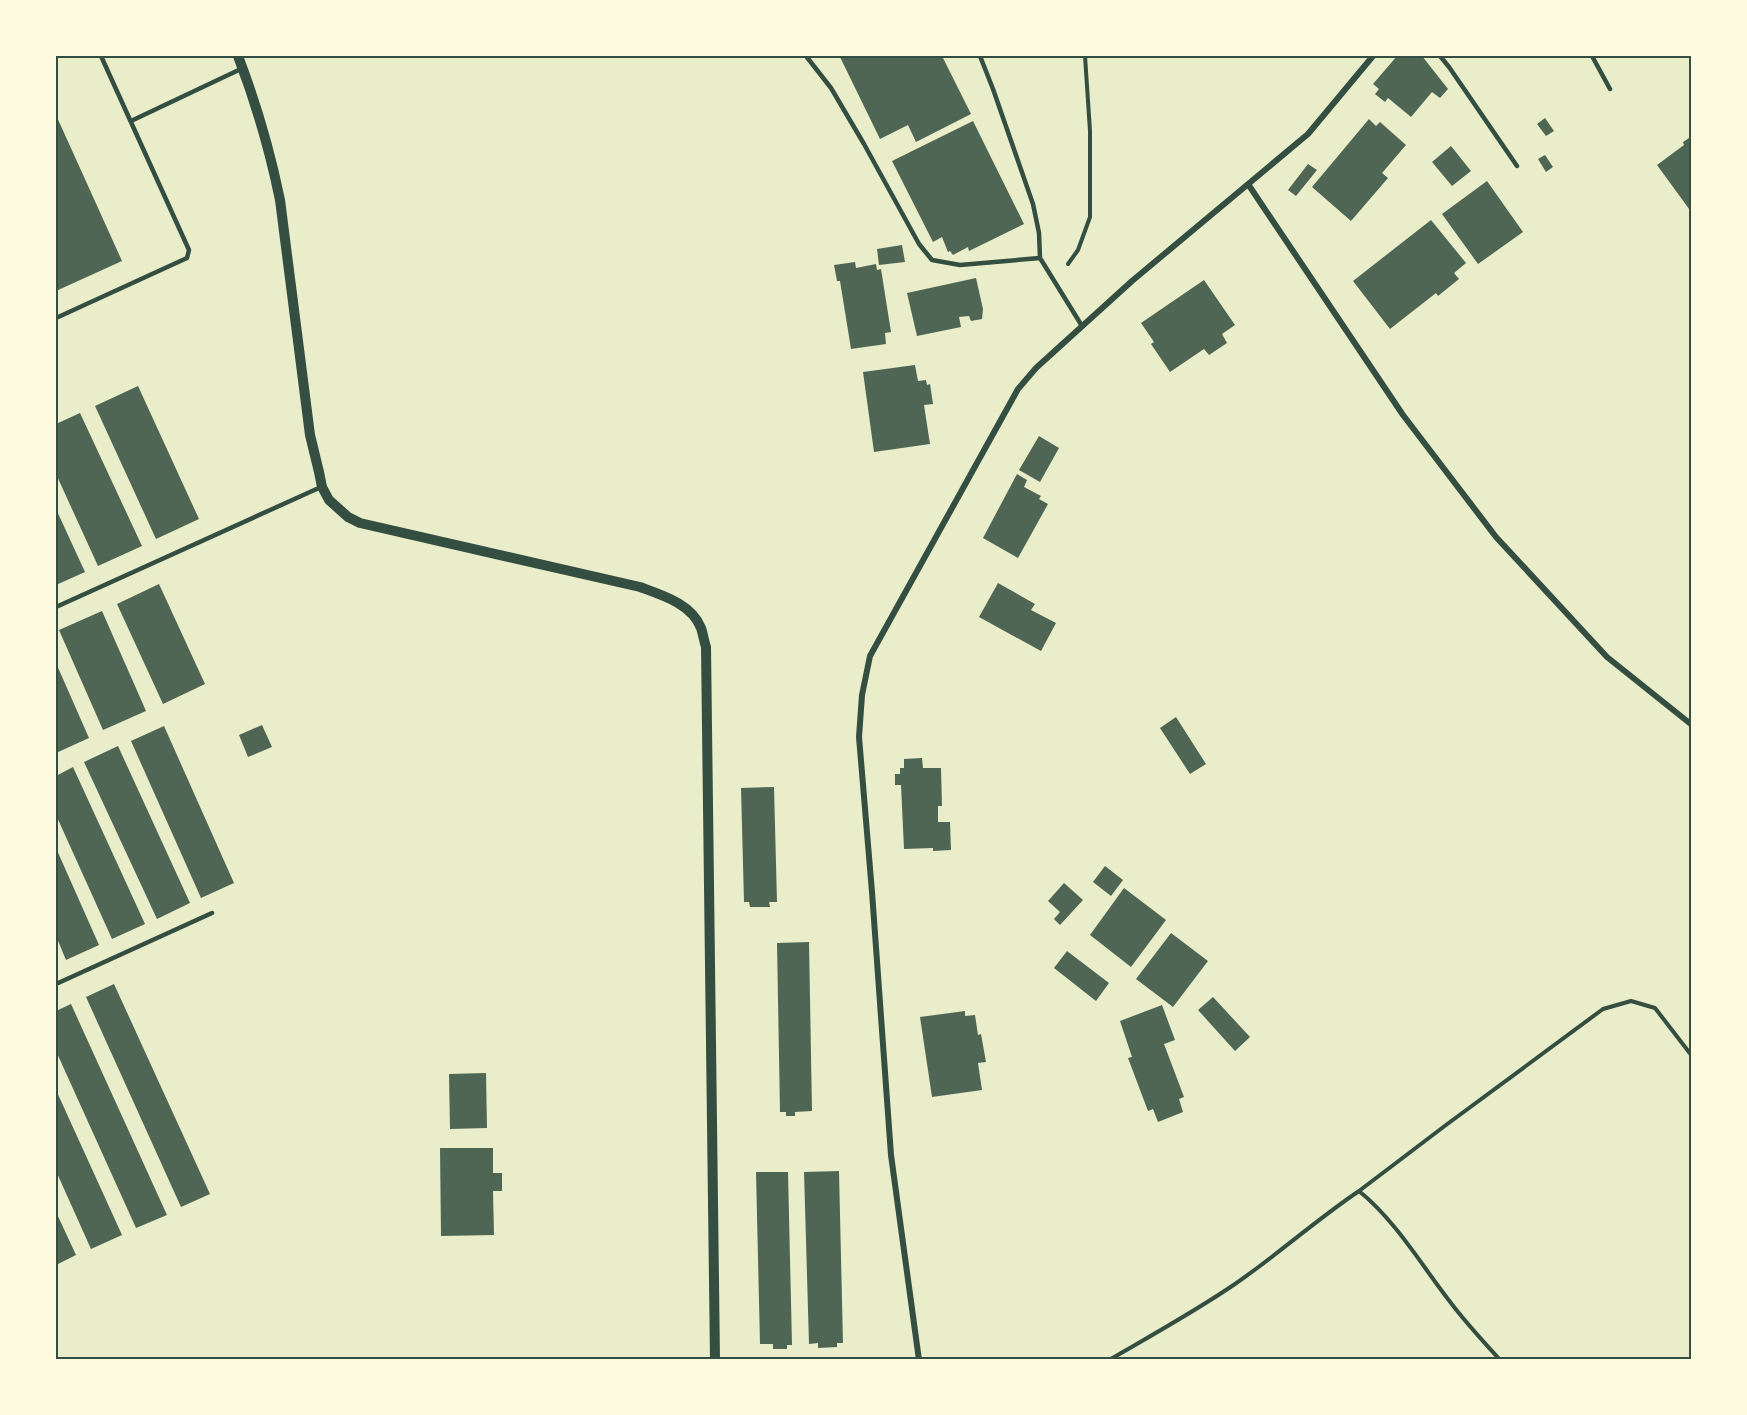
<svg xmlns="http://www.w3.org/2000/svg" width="1747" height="1415" viewBox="0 0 1747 1415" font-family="Poppins,sans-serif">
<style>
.building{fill:#4f6655}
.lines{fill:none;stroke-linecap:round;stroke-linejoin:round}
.path{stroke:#344e41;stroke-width:4}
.service{stroke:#344e41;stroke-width:4.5}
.minor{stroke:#344e41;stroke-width:6}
.tertiary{stroke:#344e41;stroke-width:10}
.neatline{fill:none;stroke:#344e41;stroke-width:2}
</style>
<rect width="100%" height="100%" fill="#e9edc9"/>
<path class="building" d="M843,56H942L971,114L916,142L908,125L880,139L840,57Z
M1397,56H1422L1448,89L1440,98L1432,92L1411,117L1388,98L1385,102L1375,94L1379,89L1373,84Z
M56,115L122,261L56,291Z
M1545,118L1554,131L1546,136L1537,124Z
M1369,119L1376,126L1380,122L1406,145L1382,173L1388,178L1351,221L1312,187Z
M973,121L1024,224L969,251L968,247L953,255L950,251L948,252L942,237L933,242L892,161Z
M1692,136V213L1657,165L1684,145L1683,142Z
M1451,146L1471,171L1452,186L1432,162Z
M1545,155L1553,167L1546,172L1538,159Z
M1308,164L1317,170L1296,196L1288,190Z
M1487,181L1523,232L1478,264L1442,214Z
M1431,220L1466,263L1454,273L1459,279L1438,296L1436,293L1390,329L1353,281Z
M902,245L905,262L879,265L877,249Z
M855,262L856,268L876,264L877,270L881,269L891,332L885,333L886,344L851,349L840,281H837L834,265Z
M976,278L983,309L982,319L971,321L969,316L959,317L961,327L917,336L907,293Z
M1204,280L1235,325L1222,334L1227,343L1209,355L1204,349L1170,372L1151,344L1154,342L1141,323Z
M915,365L918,381L926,380L927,385L930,384L933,404L924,405L930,444L874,452L863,372Z
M138,386L199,519L156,539L95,406Z
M80,413L142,546L98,566L56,474V424Z
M1039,436L1059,448L1040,482L1019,470Z
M1017,474L1027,480L1024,487L1041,496L1039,499L1048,504L1018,558L983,538Z
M56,509L85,572L56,585Z
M998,583L1035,604L1031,610L1056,623L1041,651L979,617Z
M159,584L205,684L163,704L117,604Z
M102,611L146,711L103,730L59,630Z
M56,663L89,738L56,753Z
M1176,717L1206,764L1190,774L1160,728Z
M262,725L272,747L248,757L239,735Z
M164,726L234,883L201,898L131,741Z
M118,746L190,903L157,919L84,762Z
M922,758L923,768H941L942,806H938V822H950L951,850L933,851V848L904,849L901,785H895V774H900V768H904V759Z
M73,767L145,924L112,939L56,815V776Z
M774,787L777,902H769L770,907H750L749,902H744L741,788Z
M56,848L99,945L66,960L56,936Z
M1105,866L1123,880L1111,896L1093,882Z
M1064,883L1083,900L1060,925L1054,919L1060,912L1048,901Z
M1124,888L1166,920L1131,967L1090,935Z
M1171,933L1208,961L1173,1007L1136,979Z
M809,942L812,1111L795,1112V1116H786V1112H780L777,943Z
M1067,951L1109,983L1096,1001L1054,968Z
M114,984L210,1194L181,1207L86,997Z
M1213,997L1250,1037L1235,1051L1198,1010Z
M71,1004L167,1215L136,1228L56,1051V1011Z
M1162,1005L1175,1040L1164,1044L1184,1097L1179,1099L1183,1112L1158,1122L1153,1109L1148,1111L1128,1058L1132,1057L1120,1021Z
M965,1011V1016L975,1015L978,1035L981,1034L986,1062L978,1063L982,1090L932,1097L920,1017Z
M486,1073L487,1128L450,1129L449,1074Z
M56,1090L122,1235L91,1249L56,1171Z
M440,1148H493V1173H502V1191H493L494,1235L441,1236Z
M839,1171L843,1343H837V1347L818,1348V1343L809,1344L804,1172Z
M756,1172H788L792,1345H787V1349H773V1344H760Z
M56,1212L76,1255L56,1265Z"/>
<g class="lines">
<path class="path" d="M1068,264L1078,250L1090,217V131L1085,56
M1359,1191L1446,1125L1603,1009L1631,1001L1655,1008L1692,1056
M1109,1360C1152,1335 1194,1312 1235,1284C1277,1255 1316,1220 1359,1191C1396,1221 1422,1266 1451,1303C1466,1323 1483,1341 1500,1360"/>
<path class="service" d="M806,56L831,88L864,144L919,244L932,260L960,265L1040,258
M980,56L993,89L1033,204L1039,233L1040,258L1082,326
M1440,56L1449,67L1517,166
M1592,56L1610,89
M131,121L243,68
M56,318L187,258L189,250L101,56
M56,607L321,487
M56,984L212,913"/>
<path class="minor" d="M1248,184L1403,415L1496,537L1607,657L1692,725
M919,1360L891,1155L872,892L859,737L862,695L870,656L1018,389L1036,368L1132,281L1308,134L1373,56"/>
<path class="tertiary" d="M238,56C256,103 270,151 280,200L310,435L319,472L322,487L329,500L348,517L360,523L640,587C662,595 692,604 701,628C703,634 704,641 706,647L715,1360"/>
</g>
<rect width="1747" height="1415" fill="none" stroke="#fefae0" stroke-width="114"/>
<rect x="57" y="57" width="1633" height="1301" class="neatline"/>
</svg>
